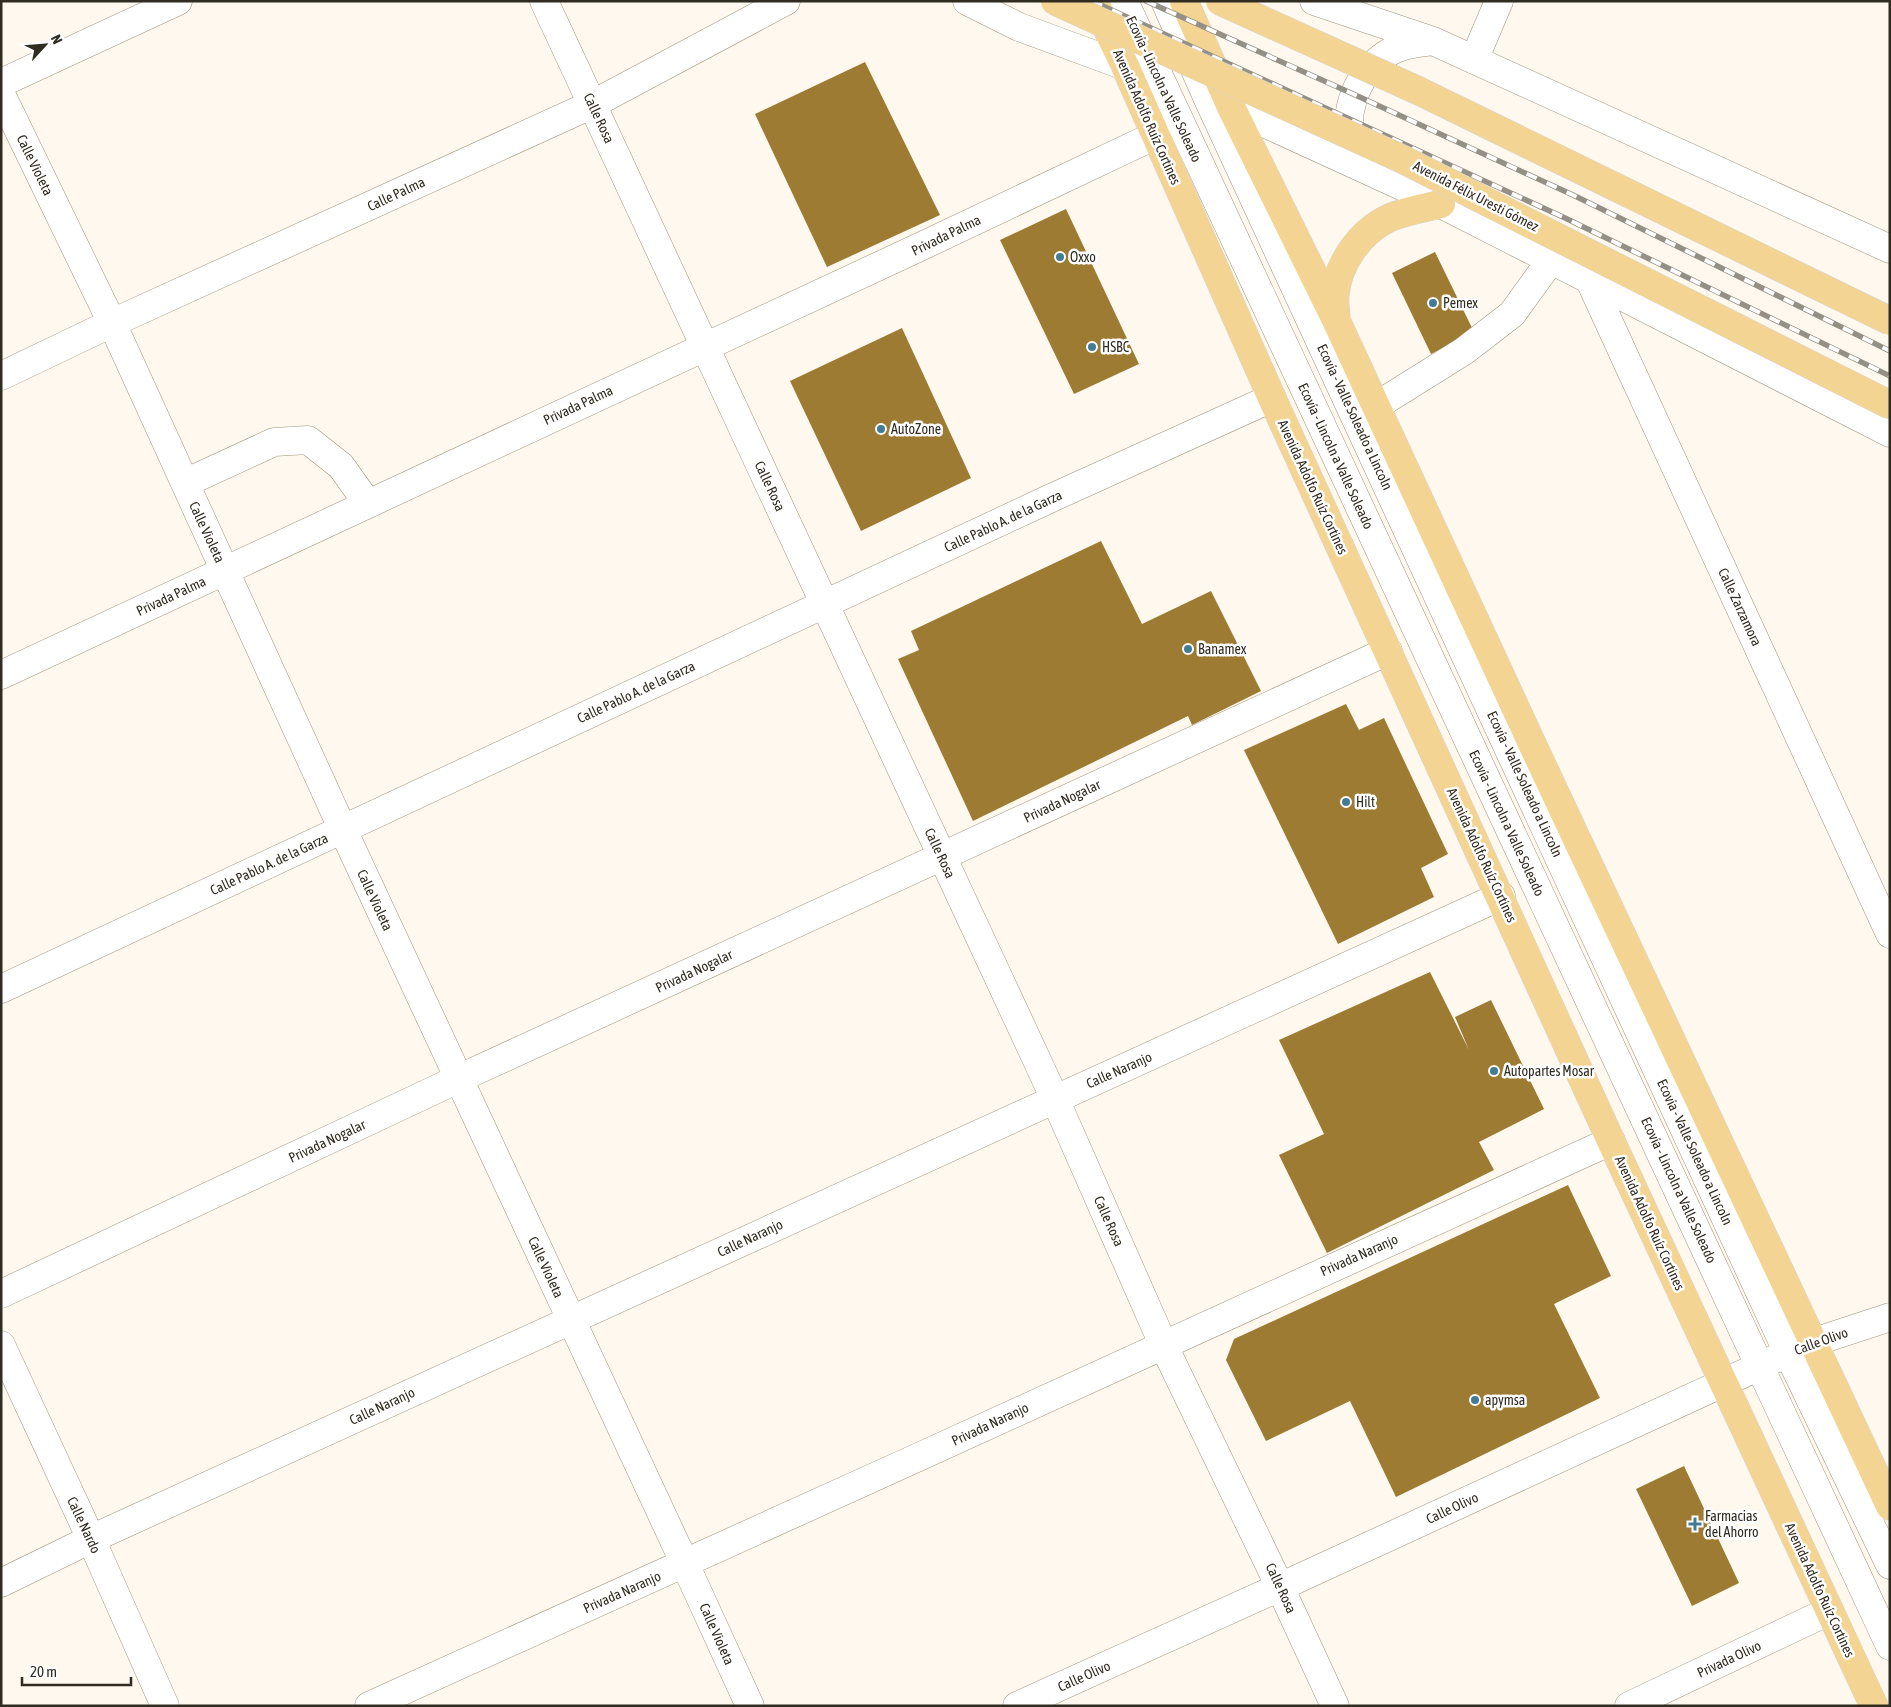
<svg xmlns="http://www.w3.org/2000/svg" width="1891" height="1707" viewBox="0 0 1891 1707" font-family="'Asap Condensed',sans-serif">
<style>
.building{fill:#9e7b33}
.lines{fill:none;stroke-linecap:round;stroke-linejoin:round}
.minor-casing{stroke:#a1947c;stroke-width:29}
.major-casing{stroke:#d6d5d3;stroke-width:29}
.minor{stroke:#fff;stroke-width:28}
.major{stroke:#f4d492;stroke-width:28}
.rail-casing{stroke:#959086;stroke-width:5.5}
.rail{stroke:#fff;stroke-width:4;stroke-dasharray:11;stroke-linecap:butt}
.major-bridge-casing{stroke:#d6d5d3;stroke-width:29;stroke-linecap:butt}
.major-bridge{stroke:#f4d492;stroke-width:28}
.poi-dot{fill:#417c94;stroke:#fff;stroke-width:2}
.labels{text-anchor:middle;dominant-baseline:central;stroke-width:5;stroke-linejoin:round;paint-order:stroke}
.street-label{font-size:14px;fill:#312c22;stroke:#fff}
.poi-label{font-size:14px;fill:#312c22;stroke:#fff;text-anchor:start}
</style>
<rect width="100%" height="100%" fill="#fef8ee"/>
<path class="building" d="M865,62L940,215L827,267L755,114Z
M1066,209L1139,364L1074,394L1000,240Z
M1435,252L1474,332L1431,354L1392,273Z
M902,328L971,478L861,531L790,381Z
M1101,541L1142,624L1211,591L1261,691L1192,725L1188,716L973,821L898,659L919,650L911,631Z
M1346,704L1359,730L1384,718L1448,854L1421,868L1434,897L1338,944L1244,750Z
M1430,972L1469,1050L1455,1017L1491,1000L1544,1109L1479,1142L1494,1170L1327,1253L1279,1155L1324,1134L1279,1040Z
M1568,1185L1611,1276L1554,1304L1600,1398L1396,1497L1350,1401L1266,1441L1226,1360L1234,1339Z
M1684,1466L1739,1583L1692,1606L1636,1489Z"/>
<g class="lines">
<defs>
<path id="minor" d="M544,1L1055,1099L1163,1344L1280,1587L1335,1706
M967,1L1019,27L1141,72
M1124,1L1890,1646
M1165,1L1207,97L1788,1353L1890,1565
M1314,1L1433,41L1890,249
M1474,60L1499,1
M1,83L178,1
M1,94L112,323L343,830L685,1564L750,1706
M1216,101L1441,204L1890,433
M1354,155C1341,119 1353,78 1385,55C1399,45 1416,43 1433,41
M1590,281L1890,934
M1,376L112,323L593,104L786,1
M1376,406L1464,351L1512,314L1551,260
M185,483L274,442L308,440L341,466L368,504
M1,675L924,245L1156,135
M1,989L1047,500L1272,398
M1,1294L458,1079L1388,651
M1,1345L91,1539L165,1706
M1,1583L91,1539L1501,896
M369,1706C784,1520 1197,1329 1611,1141
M1017,1706L1280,1587L1788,1353L1814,1342L1890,1317
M1629,1706L1829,1611"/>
<path id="major" d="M1094,1L1125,66L1272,398L1611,1141L1874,1706
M1184,1L1231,107L1336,320L1535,750L1890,1506
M1336,318C1336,311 1334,302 1335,295C1338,263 1360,232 1389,218C1405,211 1424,208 1441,204"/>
</defs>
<use href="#minor" class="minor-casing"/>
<use href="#major" class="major-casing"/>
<use href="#minor" class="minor"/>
<use href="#major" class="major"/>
<defs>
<path id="rail" d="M1092,1L1563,217L1890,376
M1146,1L1351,93L1573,195L1890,351"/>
</defs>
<use href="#rail" class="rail-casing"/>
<use href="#rail" class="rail"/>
<defs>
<path id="major-bridge" d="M1055,1L1402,159L1890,405
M1220,1L1419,91L1890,321"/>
</defs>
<use href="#major-bridge" class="major-bridge-casing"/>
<use href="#major-bridge" class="major-bridge"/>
</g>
<g class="poi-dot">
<circle cx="1060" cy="257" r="5"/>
<circle cx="1433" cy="303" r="5"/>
<circle cx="1092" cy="347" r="5"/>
<circle cx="881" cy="429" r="5"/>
<circle cx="1188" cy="649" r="5"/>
<circle cx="1346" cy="802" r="5"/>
<circle cx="1494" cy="1071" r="5"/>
<circle cx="1475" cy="1400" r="5"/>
<path d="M1692.5 1516.5h5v5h5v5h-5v5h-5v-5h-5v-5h5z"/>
</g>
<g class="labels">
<g class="street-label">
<text transform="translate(1164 89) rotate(65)">Ecovía - Lincoln a Valle Soleado</text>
<text transform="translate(1147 117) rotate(66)">Avenida Adolfo Ruíz Cortines</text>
<text transform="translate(599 118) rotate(65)">Calle Rosa</text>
<text transform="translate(35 165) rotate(64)">Calle Violeta</text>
<text transform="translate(396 194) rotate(-25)">Calle Palma</text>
<text transform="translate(1476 196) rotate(27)">Avenida Félix Uresti Gómez</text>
<text transform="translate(946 235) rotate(-26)">Privada Palma</text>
<text transform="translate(578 405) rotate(-25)">Privada Palma</text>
<text transform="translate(1355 417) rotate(65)">Ecovía - Valle Soleado a Lincoln</text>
<text transform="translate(1336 456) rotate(65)">Ecovía - Lincoln a Valle Soleado</text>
<text transform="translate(770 486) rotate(65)">Calle Rosa</text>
<text transform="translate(1313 487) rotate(65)">Avenida Adolfo Ruíz Cortines</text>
<text transform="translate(1003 521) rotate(-25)">Calle Pablo A. de la Garza</text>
<text transform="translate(207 532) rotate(65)">Calle Violeta</text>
<text transform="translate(171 596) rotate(-25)">Privada Palma</text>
<text transform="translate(1740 607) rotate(65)">Calle Zarzamora</text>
<text transform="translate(636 692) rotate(-25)">Calle Pablo A. de la Garza</text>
<text transform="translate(1525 784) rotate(65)">Ecovía - Valle Soleado a Lincoln</text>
<text transform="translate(1062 801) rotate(-25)">Privada Nogalar</text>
<text transform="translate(1507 823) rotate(65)">Ecovía - Lincoln a Valle Soleado</text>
<text transform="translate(940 853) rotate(65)">Calle Rosa</text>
<text transform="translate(1482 855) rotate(65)">Avenida Adolfo Ruíz Cortines</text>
<text transform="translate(269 864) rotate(-25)">Calle Pablo A. de la Garza</text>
<text transform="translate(375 900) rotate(65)">Calle Violeta</text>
<text transform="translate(694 971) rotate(-25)">Privada Nogalar</text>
<text transform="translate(1119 1070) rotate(-24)">Calle Naranjo</text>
<text transform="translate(327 1141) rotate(-25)">Privada Nogalar</text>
<text transform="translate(1695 1152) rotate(65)">Ecovía - Valle Soleado a Lincoln</text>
<text transform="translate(1679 1190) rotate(65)">Ecovía - Lincoln a Valle Soleado</text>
<text transform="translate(1109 1221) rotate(66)">Calle Rosa</text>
<text transform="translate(1650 1223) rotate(65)">Avenida Adolfo Ruíz Cortines</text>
<text transform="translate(750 1238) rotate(-25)">Calle Naranjo</text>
<text transform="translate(1359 1255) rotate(-24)">Privada Naranjo</text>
<text transform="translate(546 1267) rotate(65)">Calle Violeta</text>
<text transform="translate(1821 1341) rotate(-20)">Calle Olivo</text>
<text transform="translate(382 1406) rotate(-25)">Calle Naranjo</text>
<text transform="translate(990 1424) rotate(-25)">Privada Naranjo</text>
<text transform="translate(1452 1508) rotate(-25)">Calle Olivo</text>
<text transform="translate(84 1525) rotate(65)">Calle Nardo</text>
<text transform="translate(1281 1588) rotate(65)">Calle Rosa</text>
<text transform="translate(1820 1590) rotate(65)">Avenida Adolfo Ruíz Cortines</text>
<text transform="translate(622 1592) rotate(-24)">Privada Naranjo</text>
<text transform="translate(717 1634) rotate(66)">Calle Violeta</text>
<text transform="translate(1729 1659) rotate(-25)">Privada Olivo</text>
<text transform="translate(1084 1676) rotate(-24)">Calle Olivo</text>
</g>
<g class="poi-label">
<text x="1070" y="257">Oxxo</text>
<text x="1443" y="303">Pemex</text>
<text x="1102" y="347">HSBC</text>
<text x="891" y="429">AutoZone</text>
<text x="1198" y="649">Banamex</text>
<text x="1356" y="802">Hilt</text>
<text x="1504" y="1071">Autopartes Mosar</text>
<text x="1485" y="1400">apymsa</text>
<text x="1705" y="1516">Farmacias<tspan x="1705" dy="16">del Ahorro</tspan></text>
</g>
</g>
<rect width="1891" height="1707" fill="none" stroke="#312c22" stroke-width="5"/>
<g transform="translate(45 45) rotate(64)" stroke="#ffffff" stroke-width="4" paint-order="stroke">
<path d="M0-4L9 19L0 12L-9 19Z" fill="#312c22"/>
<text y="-8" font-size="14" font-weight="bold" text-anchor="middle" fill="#312c22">N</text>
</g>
<path d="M22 1677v8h109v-8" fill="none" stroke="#312c22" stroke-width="2.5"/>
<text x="30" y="1677" font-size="15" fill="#312c22" stroke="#ffffff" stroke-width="4" paint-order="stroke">20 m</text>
</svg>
